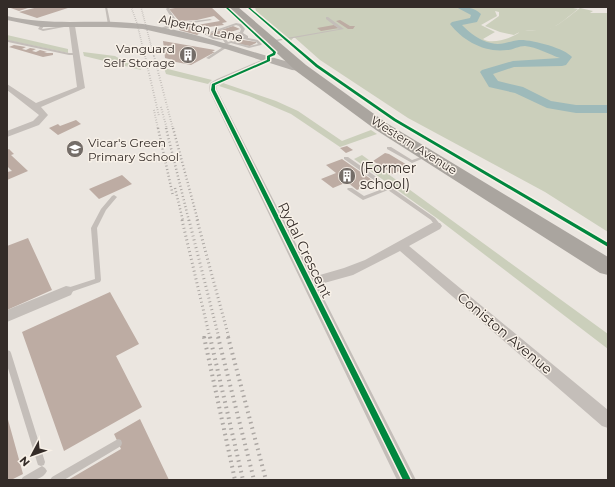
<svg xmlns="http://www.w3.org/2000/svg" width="615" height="487" viewBox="0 0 615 487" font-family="Montserrat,sans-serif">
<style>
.green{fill:#cbcfbb}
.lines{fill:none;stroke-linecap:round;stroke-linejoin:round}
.river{fill:#9ebaba;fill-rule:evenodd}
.building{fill:#bdaca3}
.lane{fill:#c4beb9;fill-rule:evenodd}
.street{fill:#c4beb9;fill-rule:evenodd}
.secondary{fill:#b4afaa;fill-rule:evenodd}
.highway{fill:#aaa59f;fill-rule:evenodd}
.rail-far4{stroke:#aca7a3;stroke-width:1.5;stroke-dasharray:0.5 1.5;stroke-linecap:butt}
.rail-far3{stroke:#aca7a3;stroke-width:2;stroke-dasharray:0.5 2;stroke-linecap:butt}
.rail-far2{stroke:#aca7a3;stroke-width:2.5;stroke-dasharray:1 2.5;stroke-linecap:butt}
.rail-far1{stroke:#aca7a3;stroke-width:3;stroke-dasharray:1 3;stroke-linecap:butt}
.rail{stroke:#aca7a3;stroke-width:4;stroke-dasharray:1.5 4;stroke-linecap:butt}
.cycleway-casing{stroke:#f8f1e8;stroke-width:3}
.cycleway{fill:#00873e;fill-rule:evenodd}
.labels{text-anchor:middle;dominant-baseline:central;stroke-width:3;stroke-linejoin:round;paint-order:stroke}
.far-street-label{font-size:12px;fill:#342c28;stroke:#f8f1e8}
.far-poi-label{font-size:12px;fill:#342c28;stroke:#f8f1e8;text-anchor:end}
.poi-label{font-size:14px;fill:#342c28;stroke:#f8f1e8;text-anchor:start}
.street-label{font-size:14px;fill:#342c28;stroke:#f8f1e8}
</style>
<rect width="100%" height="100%" fill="#ebe6e0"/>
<path class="green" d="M255,7H568L578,9C570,15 561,24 551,28C539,34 525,27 514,35L500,32L485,26L499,16V12L495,11L497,16L481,25L495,32L483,39C491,45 514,38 521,31C554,32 555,27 580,8L593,11L590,13H608V107C585,105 563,108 542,98L549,107L574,111L594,109L608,110V232L545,192L408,118L320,60L294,37L290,42L256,11Z
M7,35L68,49V53L7,40Z
M83,52L115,56L127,63L139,65L141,70L84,56Z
M164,68L212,80L208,84L166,74Z
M223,83L276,101L298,111L342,141L371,130L377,134L340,147L291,114L249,96L219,86Z
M362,155L608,334V349L438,219L354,159Z"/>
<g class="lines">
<path class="river" d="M456,7C466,7 474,7 481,14L477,22L462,25C470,33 480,41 491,43C502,46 509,41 519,40C530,39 565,48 572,57L566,65L562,66L514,67L493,74L498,81L523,87L551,101L576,105H608V113H576L547,108L515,93L489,87L480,72L482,70L513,61L560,58C548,54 537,47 525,46C518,46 513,50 507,50C485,53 463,41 450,24L452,22L470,18L471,15Z"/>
</g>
<path class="building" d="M8,7H31L19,11Z
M38,7H71L37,18L19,12Z
M181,7H211L227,22L222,23L224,25L193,29L202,32L197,35L179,30L180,28L220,21L214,16L197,20L179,21L169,9Z
M340,20L350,26H355L353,29H348L336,21Z
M334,25L339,28L321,31L317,28Z
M233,26L240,29L215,37L209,34Z
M243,40L256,42V43L250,46L237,44Z
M163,41L215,50L212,52H215L191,65L171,61L173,60L165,58Z
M14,45L26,47L22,49L26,50L30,48L36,49L32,51L36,52L40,50L47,52L44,53H53V55L43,57L9,47Z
M76,120L81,124L58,135L49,128L58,124L60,126Z
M347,146L353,150L346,153L340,148Z
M9,149L14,154L11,155L28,171L7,180V172L12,171L7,166V150Z
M385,153L389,154L409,166L393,174L373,161Z
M342,159L375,182L357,190L347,182L333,188L321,179L336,173L326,165Z
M122,175L132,184L99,199L89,189Z
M28,238L52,290L7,310V246Z
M110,292L139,344L116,356L142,407L64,451L22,332Z
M7,416L23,474L11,480H7Z
M140,419L169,480H68L121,449L114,434Z"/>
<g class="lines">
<path class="lane" d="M105,7H107L111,26L108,25Z
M168,7H171L169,9L178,23L210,19L212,20L172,26L159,32H157V30L170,24H175L166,9Z
M326,17H328L344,29L277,41L275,40L339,29L326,19Z
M236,23L241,24L245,29L243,33L248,36V38L258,40L262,44L261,45L249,48L231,43L221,46H220V44L225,43L223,40L213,39L204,34ZM236,25L239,26L241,29L240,32C228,36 220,40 209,34ZM241,34L244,37L228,42L225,38ZM244,39L256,42L258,44L249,46L235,42Z
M41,25L44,26L42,29H43L62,26L64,27L43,31L38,29Z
M9,40L69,53H75L77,54L75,55H69L8,42V40Z
M226,45L229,46L209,59L206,58Z
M387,147H391L412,160L427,155L429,156L412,163L387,149Z
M344,157H348L435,218L439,223L438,227H434L433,223L431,220L388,190L363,200L348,190L347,189L348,188H352L364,196L385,188L344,159Z
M114,195L117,197L106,210L97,228L101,280L100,282L68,293H64L63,291L64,289L95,279L91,228L101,209L112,196Z
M7,350L10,351L11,353L45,462L44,465L41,466L38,465L37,462L7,365Z
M118,439L121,440L122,443L121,446L64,480H50L52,477Z
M42,466L45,468L47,471C42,481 30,480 21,480L23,477Z"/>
<path class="street" d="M72,24L75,26L85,88L41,107L48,115L39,125L7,137V131L33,121L39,115L7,90V84L36,103L77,87L69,26Z
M266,58L273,60L223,83L217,86V90L313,277L344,268L365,260L432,223H440L442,226L440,229L409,246L608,410V428L602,426L400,251L353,275L317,285L416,480H397L209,90L210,83L217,79Z
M66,286L71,287L73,291L71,295L7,322V310Z"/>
<path class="secondary" d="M7,16C54,27 96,18 143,24C198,32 251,53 304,66L306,68L301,71L292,70L213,45L143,29L109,27H41L7,20Z"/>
<path class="highway" d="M227,7H238L306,65L388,124L608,257V275L600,273L376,130L296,71Z"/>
<path class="rail-far4" d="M131,7L137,23L145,57
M141,7L154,57"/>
<path class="rail-far3" d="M145,56L159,116
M154,56L173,129
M161,107L167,129
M154,110L158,129"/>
<path class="rail-far2" d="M158,128L173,196
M166,128L189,221
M173,128L198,221
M175,188L183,221"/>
<path class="rail-far1" d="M182,220L210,338
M189,220L219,338
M197,220L229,338
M204,336V338"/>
<path class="rail" d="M204,337L235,480
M210,337L243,480
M218,337L254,480
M228,337L266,480"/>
<defs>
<path id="cycleway" d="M225,7H227L276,52L275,55L270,57V61L215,85V90L411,480H403L211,90L212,84L267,60V56L273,53V52Z
M247,7H249L318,65L396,119L608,243V247L394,121L316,67Z"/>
</defs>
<use href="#cycleway" class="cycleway-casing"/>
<use href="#cycleway" class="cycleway"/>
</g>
<defs>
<symbol id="building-disc" viewBox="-11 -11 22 22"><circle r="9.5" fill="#746d68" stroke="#f8f1e8"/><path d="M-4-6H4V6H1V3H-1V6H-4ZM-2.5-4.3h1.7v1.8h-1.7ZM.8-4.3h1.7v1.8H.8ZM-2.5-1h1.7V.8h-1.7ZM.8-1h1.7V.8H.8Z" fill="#fff"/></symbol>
<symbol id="school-disc" viewBox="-11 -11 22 22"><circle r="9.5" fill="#746d68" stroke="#f8f1e8"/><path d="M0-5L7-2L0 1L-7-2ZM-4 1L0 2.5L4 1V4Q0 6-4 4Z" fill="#fff"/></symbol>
</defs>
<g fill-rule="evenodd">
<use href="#building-disc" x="178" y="45" width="20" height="20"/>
<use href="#school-disc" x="65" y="139" width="20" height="20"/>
<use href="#building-disc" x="337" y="166" width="20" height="20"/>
</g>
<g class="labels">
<g class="far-street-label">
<text transform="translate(201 28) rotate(13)">Alperton Lane</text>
<text transform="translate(414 145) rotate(32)">Western Avenue</text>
</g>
<g class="far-poi-label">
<text x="175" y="48">Vanguard<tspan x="175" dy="14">Self Storage</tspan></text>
<text x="88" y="142" text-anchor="start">Vicar's Green<tspan x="88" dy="14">Primary School</tspan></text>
</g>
<g class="poi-label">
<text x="360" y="168">(Former<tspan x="360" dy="16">school)</tspan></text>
</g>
<g class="street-label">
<text transform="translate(305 250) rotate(64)">Rydal Crescent</text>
<text transform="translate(505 333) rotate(40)">Coniston Avenue</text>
</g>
</g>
<rect width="615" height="487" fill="none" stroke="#342c28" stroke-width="16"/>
<g transform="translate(32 455) rotate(229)" stroke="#f8f1e8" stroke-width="3" paint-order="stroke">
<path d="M0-3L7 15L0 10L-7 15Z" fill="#342c28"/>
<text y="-6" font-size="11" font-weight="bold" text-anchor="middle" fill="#342c28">N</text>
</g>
</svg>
